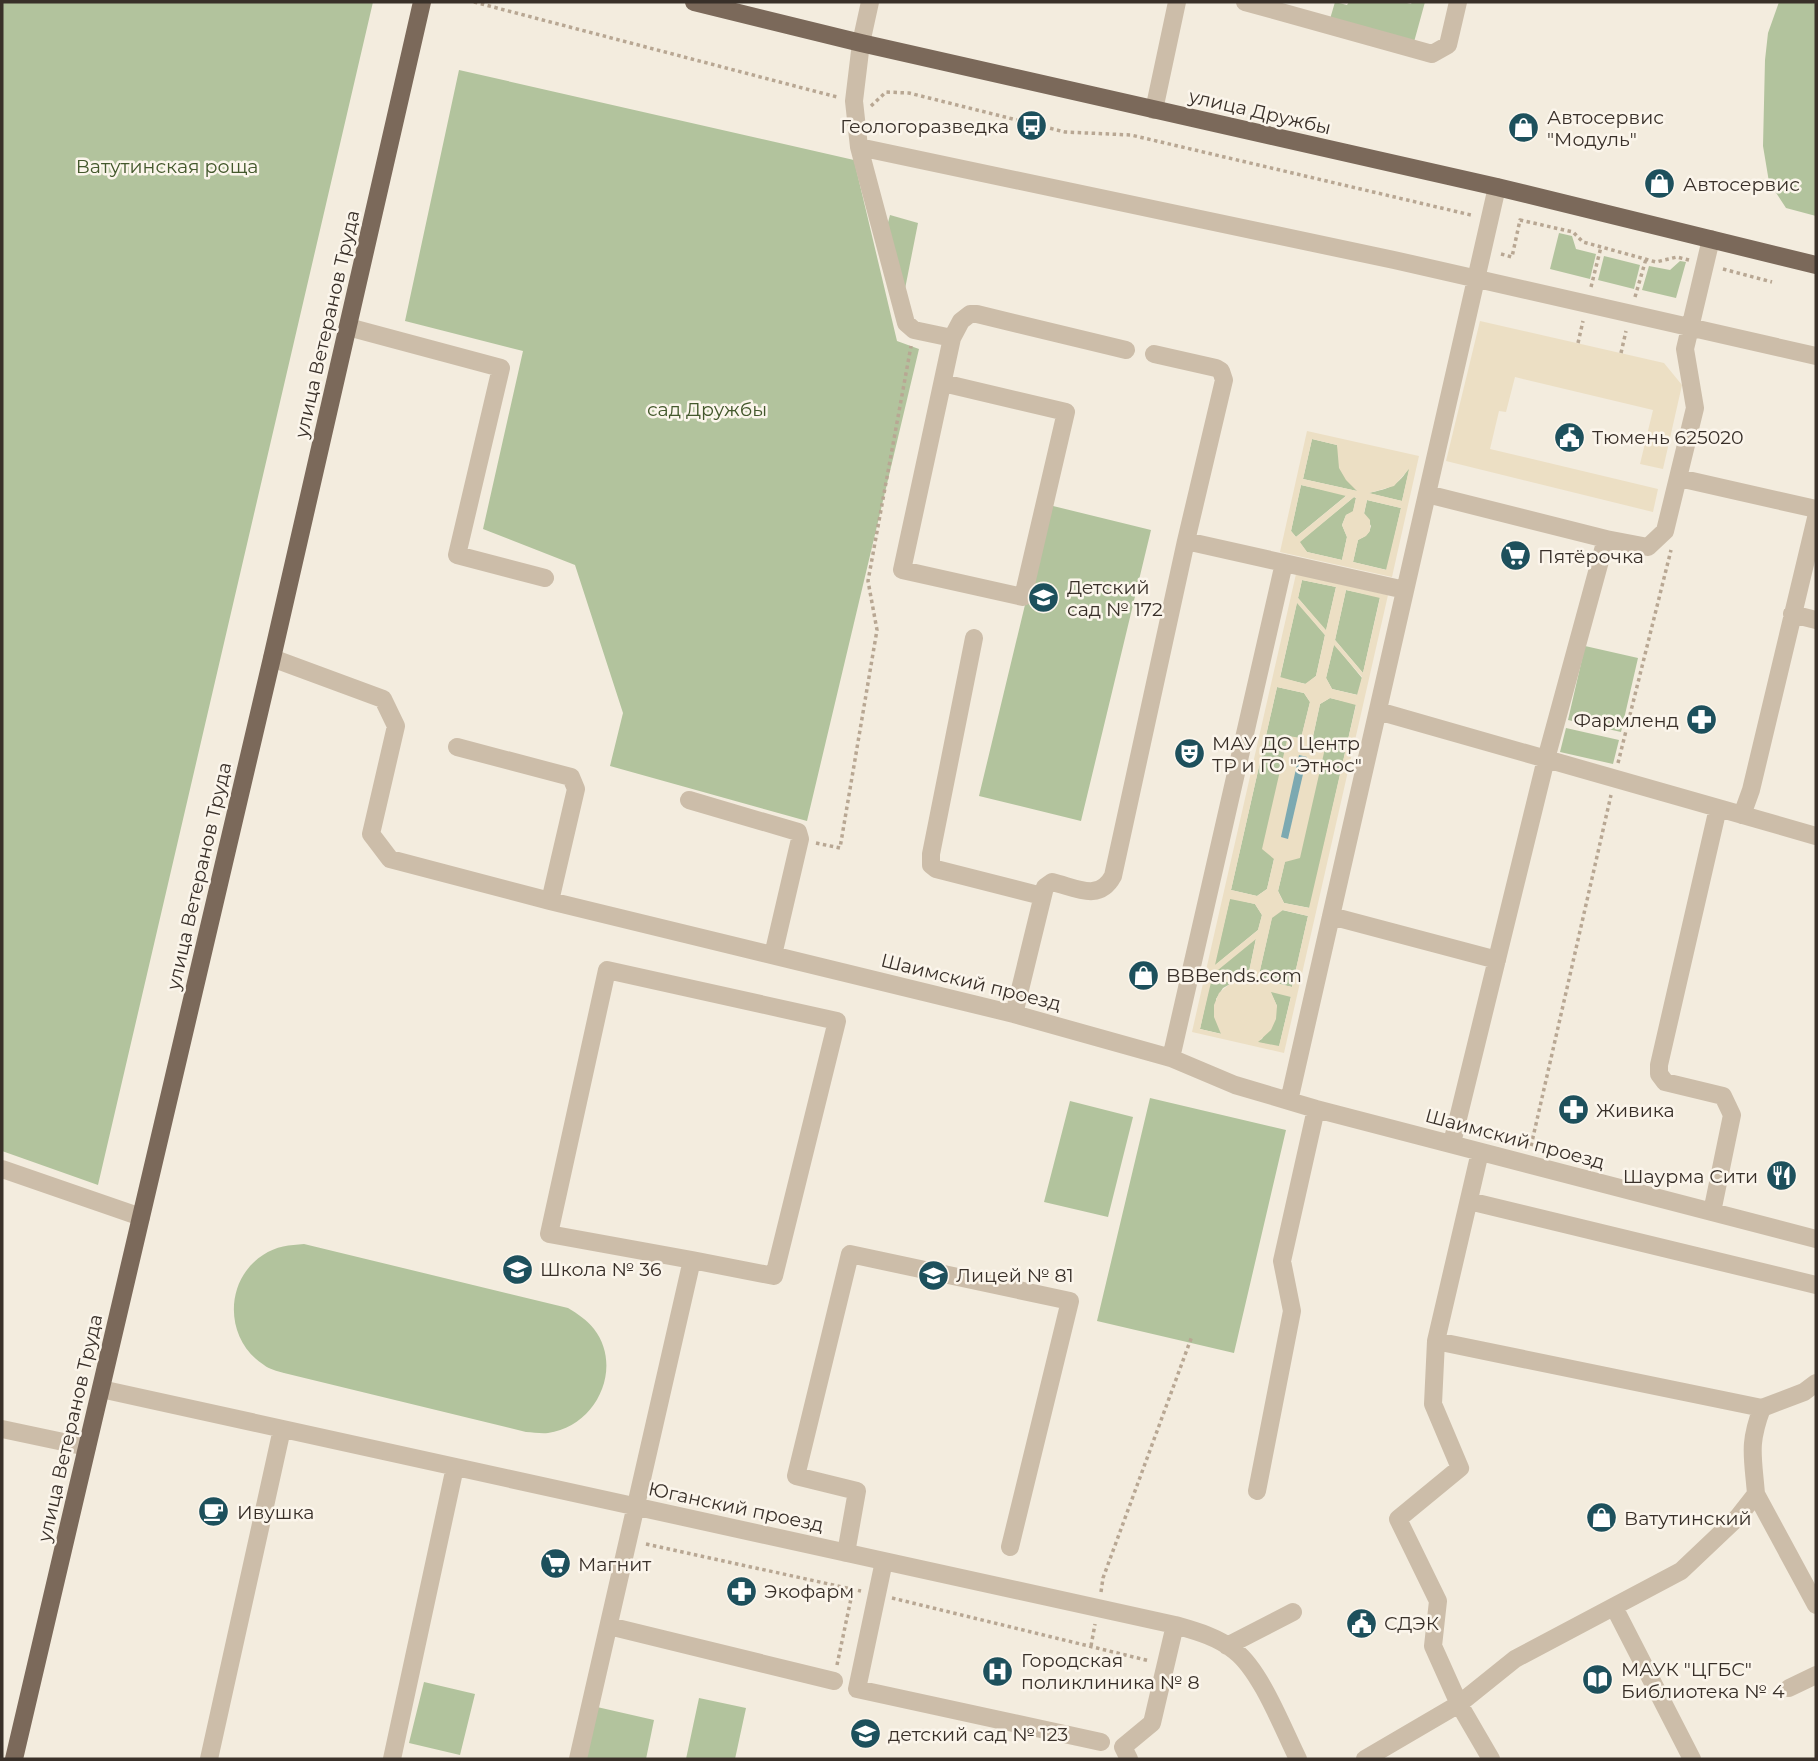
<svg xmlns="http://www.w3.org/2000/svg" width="1818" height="1761" viewBox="0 0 1818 1761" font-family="Montserrat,sans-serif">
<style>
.green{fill:#b2c39d}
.plaza{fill:#ecdfc4;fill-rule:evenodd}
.water{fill:#7ca9b1}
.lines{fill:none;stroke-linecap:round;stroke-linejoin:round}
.path{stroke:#b8a793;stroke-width:3.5;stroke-dasharray:3.5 3.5;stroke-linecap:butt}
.minor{stroke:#ccbda9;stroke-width:18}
.major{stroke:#7b695a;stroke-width:18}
.labels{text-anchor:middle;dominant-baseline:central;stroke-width:5;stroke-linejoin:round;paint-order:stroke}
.street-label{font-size:19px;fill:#393029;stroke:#fbf5eb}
.poi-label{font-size:19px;fill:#393029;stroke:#fbf5eb;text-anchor:start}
.park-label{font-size:19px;fill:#43582c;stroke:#fbf5eb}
</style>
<rect width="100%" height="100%" fill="#f3ecde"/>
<path class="green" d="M2,2H373L98,1185L2,1151Z
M1335,2L1347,5L1349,2H1403L1411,4L1412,2H1425L1414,42L1330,19Z
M1779,2H1816V216L1786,208L1769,182L1763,146L1765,60L1768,33Z
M459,70L854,160L897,341L919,349L807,821L610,766L623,713L575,565L483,529L523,351L405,321Z
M890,215L918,223L904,294L886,230Z
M1559,233L1572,236L1576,249L1596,254L1590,279L1550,269Z
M1604,256L1640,265L1634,289L1598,280Z
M1680,261L1686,262L1676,298L1642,290L1649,266L1670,270Z
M1312,439L1337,445L1352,485L1358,489L1357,491L1303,479Z
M1411,462L1402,501L1368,493C1389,489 1402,485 1411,462Z
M1301,485L1347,495L1296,537L1291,531Z
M1354,497L1356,498L1353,512L1346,515L1342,525L1347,537L1342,560L1307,552L1299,542Z
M1367,500L1401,508L1387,570L1353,562L1358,540C1366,536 1369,534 1371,526L1364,514Z
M1049,505L1151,530L1081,821L979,796Z
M1302,580L1336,587L1326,631L1298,598Z
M1346,590L1380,597L1363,673L1335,640Z
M1297,602L1325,635L1316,676L1306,684L1280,678Z
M1334,644L1362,678L1358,695L1332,689L1326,678Z
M1585,646L1638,658L1621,732L1568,720Z
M1277,687L1304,693L1310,702L1301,739L1288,736L1274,859L1267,889L1257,896L1231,890Z
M1330,698L1356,704L1310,908L1284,903L1278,891L1285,861L1326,745L1312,741L1320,704Z
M1566,728L1619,740L1613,764L1560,752Z
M1230,898L1255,904L1262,915L1258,930L1214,966Z
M1282,910L1308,916L1292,987L1258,979L1272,917Z
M1256,938L1248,977L1217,970Z
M1211,978L1232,983L1223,988L1216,999L1222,1034L1200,1029Z
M1270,991L1291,996L1279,1047L1256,1042L1262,1039L1277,1006Z
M1150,1098L1286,1130L1234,1353L1097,1321Z
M1070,1101L1133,1117L1108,1217L1044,1202Z
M304,1244L568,1308C578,1314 587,1320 594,1329C624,1368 596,1427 548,1433C541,1434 533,1432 526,1432L284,1373C277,1371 269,1369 264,1365C224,1340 224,1280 263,1255C276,1246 290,1245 304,1244Z
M424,1682L475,1694L460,1755L409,1743Z
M699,1698L746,1708L735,1759H686Z
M597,1707L654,1720L646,1759H585Z"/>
<path class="plaza" d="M1480,321L1664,363L1682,385L1663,469L1640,464L1653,410L1515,377L1506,412L1499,411L1490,449L1658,489L1653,512L1446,461Z
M1307,431L1419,456L1392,577L1280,552ZM1312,439L1337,445L1339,468L1346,480L1357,491L1303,479ZM1409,469L1402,501L1369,493L1394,486ZM1301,485L1346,496L1296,537L1291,531ZM1354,497L1356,498L1353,511L1346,515L1342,525L1347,537L1342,560L1307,552L1300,542ZM1367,500L1401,508L1386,570L1353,562L1358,540L1366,536L1370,531V520L1364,513Z
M1296,574L1388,595L1284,1053L1192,1032ZM1302,580L1336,587L1326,630L1298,598ZM1346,590L1380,598L1363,673L1335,640ZM1297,603L1325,635L1316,676L1305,684L1280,677ZM1334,645L1362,677L1357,695L1332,689L1326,678ZM1277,687L1304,693L1310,702L1301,738L1288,736L1262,849L1274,859L1267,889L1257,896L1231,890ZM1330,698L1356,705L1309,908L1284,903L1278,891L1285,862L1300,858L1326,744L1312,741L1320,704ZM1230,899L1255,904L1262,915L1258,930L1215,965ZM1283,910L1308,916L1292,987L1258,979L1272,918ZM1256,939L1248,976L1218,970ZM1212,978L1231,983L1219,993L1214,1005V1017L1221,1034L1200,1029ZM1271,992L1291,997L1279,1046L1258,1042L1271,1030L1276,1019L1277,1006Z"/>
<path class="water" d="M1299,755L1307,757L1288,839L1281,837Z"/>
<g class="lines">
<path class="path" d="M474,2L837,97
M871,106L886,92L909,93L1065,132L1131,135L1471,215V217
M1501,254L1512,257L1520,220L1573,232L1583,242L1656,262L1677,257L1689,260
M1723,269L1772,282
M1591,287L1601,247
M1635,297L1646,259
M1578,343L1583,321
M1621,353L1626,331
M1618,763L1671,550
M816,843L840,848L877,630L868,581L911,346
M1531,1146L1611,795
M646,1544L861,1591
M1101,1592L1103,1578L1192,1336
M892,1598L1150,1661
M1091,1646L1095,1624
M837,1665L853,1589"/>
<path class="minor" d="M870,2L861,43L854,101L859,147L906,323L914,330L952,338L961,321L970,314H977L1126,350
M1245,2L1432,54L1448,45L1458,2
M1154,110L1177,2
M859,147L1394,260L1816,356
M348,327L501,368L457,555L545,578
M1154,354L1216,368L1221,371L1224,380L1186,541L1284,563
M943,383L1066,412L1023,597L902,570L952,338
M1679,478L1816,509
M1427,494L1497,187
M1792,614L1816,620
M974,638L931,854V865L936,869L1042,896
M272,658L383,699L396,726L371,834L390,859L550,901L1014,1014L1171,1058L1235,1085L1316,1109L1816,1239
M1378,711L1816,836
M457,747L571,777L576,789L550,901
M689,800L798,832L800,839L773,955
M1742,815L1751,790L1816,518
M1331,916L1497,960
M1014,1014L1045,887L1052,882C1077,888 1099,902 1113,876L1186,541
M1171,1058L1284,563L1405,590
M1289,1101L1427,494L1606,539L1648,547L1665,531L1695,408L1685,349L1711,239
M1452,1143L1546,759L1606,539
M1480,1152L1436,1341L1433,1404L1460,1468L1398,1519L1438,1601L1433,1646L1459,1704L1491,1759
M2,1169L141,1217
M1469,1201L1816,1285
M1712,1212L1732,1115L1723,1096L1665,1082L1659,1074V1065L1718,808
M1436,1341L1762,1408
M101,1389L1175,1625C1196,1631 1218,1637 1235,1651C1261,1671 1283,1729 1298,1759
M2,1429L87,1447
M1257,1491L1292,1311L1282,1261L1316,1109
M1756,1494L1816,1605
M846,1553L857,1491L796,1476L850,1254L1070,1301L1010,1547
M884,1561L857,1689L1101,1742
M1614,1607L1692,1759
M609,1626L834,1681
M1227,1646L1293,1612
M1789,1688L1816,1675
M209,1759L282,1429
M392,1759L455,1467
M578,1759L692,1260L774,1276L837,1021L607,970L549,1234L692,1260
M1129,1759L1123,1747L1152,1723L1175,1625
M1365,1759L1459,1704L1515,1659L1681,1571L1738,1517L1756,1494C1753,1456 1748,1445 1762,1408L1804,1392L1816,1383"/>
<path class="major" d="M694,2L861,43L1497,187L1816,265
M14,1759L272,658L422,2"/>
</g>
<defs>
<symbol id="bus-disc" viewBox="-11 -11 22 22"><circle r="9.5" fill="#1d505c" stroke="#fbf5eb"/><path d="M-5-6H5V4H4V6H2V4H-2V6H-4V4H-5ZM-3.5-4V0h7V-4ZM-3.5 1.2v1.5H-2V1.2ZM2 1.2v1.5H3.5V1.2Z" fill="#fff"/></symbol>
<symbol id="shop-disc" viewBox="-11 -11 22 22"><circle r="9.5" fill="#1d505c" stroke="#fbf5eb"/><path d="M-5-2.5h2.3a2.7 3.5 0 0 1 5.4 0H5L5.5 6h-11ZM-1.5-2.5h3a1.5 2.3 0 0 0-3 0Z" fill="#fff"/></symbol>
<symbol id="civic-disc" viewBox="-11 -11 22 22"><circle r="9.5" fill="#1d505c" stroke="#fbf5eb"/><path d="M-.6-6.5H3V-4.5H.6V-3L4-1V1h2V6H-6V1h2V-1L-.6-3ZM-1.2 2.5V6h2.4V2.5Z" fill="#fff"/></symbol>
<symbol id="supermarket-disc" viewBox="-11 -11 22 22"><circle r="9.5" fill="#1d505c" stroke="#fbf5eb"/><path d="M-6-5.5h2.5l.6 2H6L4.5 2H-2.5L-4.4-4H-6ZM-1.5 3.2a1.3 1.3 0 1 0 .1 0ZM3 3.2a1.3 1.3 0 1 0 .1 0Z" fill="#fff"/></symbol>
<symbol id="school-disc" viewBox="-11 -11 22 22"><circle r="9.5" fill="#1d505c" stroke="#fbf5eb"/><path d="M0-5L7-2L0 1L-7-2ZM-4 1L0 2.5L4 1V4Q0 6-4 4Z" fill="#fff"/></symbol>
<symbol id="pharmacy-disc" viewBox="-11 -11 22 22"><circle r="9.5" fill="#1d505c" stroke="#fbf5eb"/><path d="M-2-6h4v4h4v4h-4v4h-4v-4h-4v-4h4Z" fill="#fff"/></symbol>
<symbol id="theatre-disc" viewBox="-11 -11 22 22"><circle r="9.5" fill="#1d505c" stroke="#fbf5eb"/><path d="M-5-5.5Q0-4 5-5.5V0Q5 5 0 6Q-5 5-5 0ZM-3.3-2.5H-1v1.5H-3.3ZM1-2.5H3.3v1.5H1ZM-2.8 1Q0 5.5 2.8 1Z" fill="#fff"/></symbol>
<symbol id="restaurant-disc" viewBox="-11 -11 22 22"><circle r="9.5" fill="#1d505c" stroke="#fbf5eb"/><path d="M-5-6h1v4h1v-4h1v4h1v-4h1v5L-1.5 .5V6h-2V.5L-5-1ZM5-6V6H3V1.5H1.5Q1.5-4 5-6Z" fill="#fff"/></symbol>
<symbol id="cafe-disc" viewBox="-11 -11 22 22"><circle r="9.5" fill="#1d505c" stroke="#fbf5eb"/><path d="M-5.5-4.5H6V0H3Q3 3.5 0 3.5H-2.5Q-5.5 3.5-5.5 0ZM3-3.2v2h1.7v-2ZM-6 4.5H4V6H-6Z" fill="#fff"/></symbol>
<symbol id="hospital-disc" viewBox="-11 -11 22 22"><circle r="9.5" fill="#1d505c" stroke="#fbf5eb"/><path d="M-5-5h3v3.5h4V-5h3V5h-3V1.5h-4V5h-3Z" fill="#fff"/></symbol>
<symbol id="library-disc" viewBox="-11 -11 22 22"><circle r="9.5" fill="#1d505c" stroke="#fbf5eb"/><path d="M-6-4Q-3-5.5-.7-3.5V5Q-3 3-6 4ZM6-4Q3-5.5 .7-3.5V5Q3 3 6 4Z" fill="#fff"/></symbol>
</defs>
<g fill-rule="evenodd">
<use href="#bus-disc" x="1014" y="108" width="35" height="35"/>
<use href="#shop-disc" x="1506" y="110" width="35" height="35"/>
<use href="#shop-disc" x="1642" y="166" width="35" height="35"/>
<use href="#civic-disc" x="1552" y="420" width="35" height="35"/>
<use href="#supermarket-disc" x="1498" y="538" width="35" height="35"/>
<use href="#school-disc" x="1026" y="580" width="35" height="35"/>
<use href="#pharmacy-disc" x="1684" y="702" width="35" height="35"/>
<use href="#theatre-disc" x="1172" y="736" width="35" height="35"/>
<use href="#shop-disc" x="1126" y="958" width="35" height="35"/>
<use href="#pharmacy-disc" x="1556" y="1092" width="35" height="35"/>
<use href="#restaurant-disc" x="1764" y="1158" width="35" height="35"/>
<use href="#school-disc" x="500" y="1252" width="35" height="35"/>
<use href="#school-disc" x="916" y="1258" width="35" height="35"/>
<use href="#cafe-disc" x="196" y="1494" width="35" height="35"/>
<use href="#shop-disc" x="1584" y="1500" width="35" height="35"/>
<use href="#supermarket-disc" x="538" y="1546" width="35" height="35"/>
<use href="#pharmacy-disc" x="724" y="1574" width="35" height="35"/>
<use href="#civic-disc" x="1344" y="1606" width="35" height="35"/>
<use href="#hospital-disc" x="980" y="1654" width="35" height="35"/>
<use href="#library-disc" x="1580" y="1662" width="35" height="35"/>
<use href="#school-disc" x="848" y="1716" width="35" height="35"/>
</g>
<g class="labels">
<g class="street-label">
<text transform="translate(1260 112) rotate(13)">улица Дружбы</text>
<text transform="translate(327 324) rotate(-77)">улица Ветеранов Труда</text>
<text transform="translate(199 876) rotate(-77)">улица Ветеранов Труда</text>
<text transform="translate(971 982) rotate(14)">Шаимский проезд</text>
<text transform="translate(1515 1139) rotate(15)">Шаимский проезд</text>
<text transform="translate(70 1428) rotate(-77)">улица Ветеранов Труда</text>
<text transform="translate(736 1507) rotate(12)">Юганский проезд</text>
</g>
<g class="poi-label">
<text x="1547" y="117">Автосервис<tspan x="1547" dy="22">"Модуль"</tspan></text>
<text x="1009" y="126" text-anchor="end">Геологоразведка</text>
<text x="1683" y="184">Автосервис</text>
<text x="1592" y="437">Тюмень 625020</text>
<text x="1538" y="556">Пятёрочка</text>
<text x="1067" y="587">Детский<tspan x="1067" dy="22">сад № 172</tspan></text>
<text x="1679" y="720" text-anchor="end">Фармленд</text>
<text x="1212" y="743">МАУ ДО Центр<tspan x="1212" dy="22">ТР и ГО "Этнос"</tspan></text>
<text x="1166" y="975">BBBends.com</text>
<text x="1596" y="1110">Живика</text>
<text x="1758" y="1176" text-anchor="end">Шаурма Сити</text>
<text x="540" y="1269">Школа № 36</text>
<text x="956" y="1275">Лицей № 81</text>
<text x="237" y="1512">Ивушка</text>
<text x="1624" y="1518">Ватутинский</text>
<text x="578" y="1564">Магнит</text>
<text x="764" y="1591">Экофарм</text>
<text x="1384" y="1623">СДЭК</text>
<text x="1021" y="1660">Городская<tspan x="1021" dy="22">поликлиника № 8</tspan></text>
<text x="1621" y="1669">МАУК "ЦГБС"<tspan x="1621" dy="22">Библиотека № 4</tspan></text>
<text x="888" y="1734">детский сад № 123</text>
</g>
<g class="park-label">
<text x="167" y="166">Ватутинская роща</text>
<text x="707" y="409">сад Дружбы</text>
</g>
</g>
<rect width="1818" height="1761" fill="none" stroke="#393029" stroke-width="7"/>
</svg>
